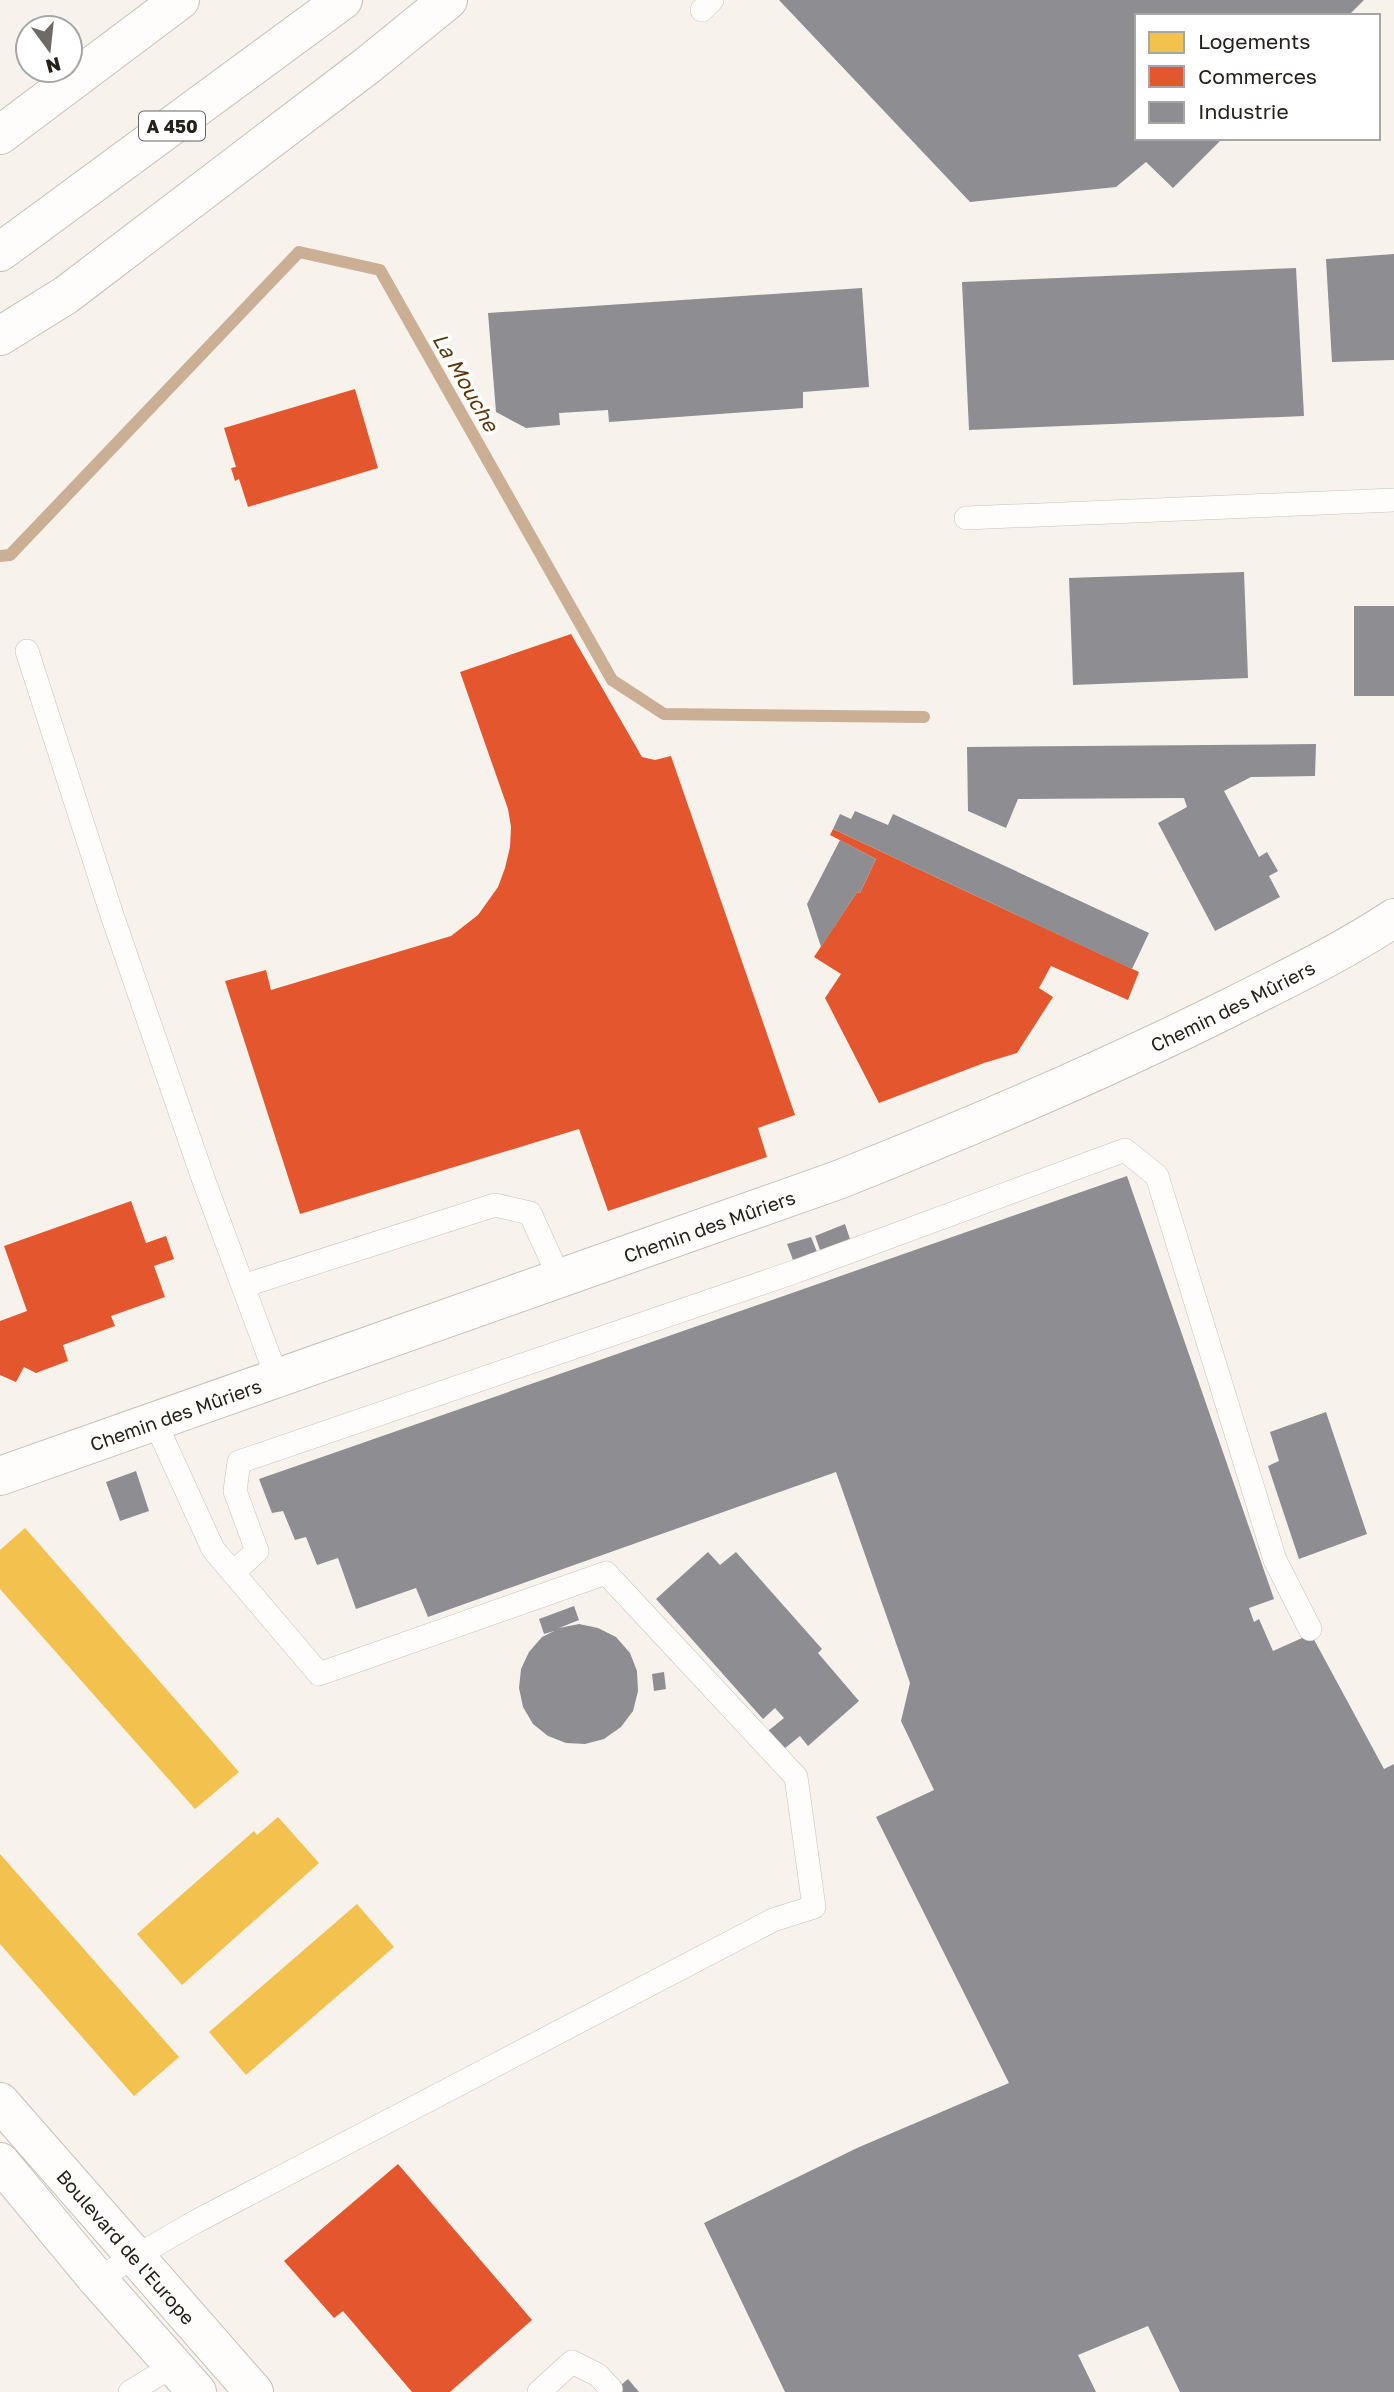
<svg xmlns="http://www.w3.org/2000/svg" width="1394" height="2392" viewBox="0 0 1394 2392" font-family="'Golos Text',sans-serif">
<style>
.homes{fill:#f2c14e}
.shops{fill:#e4572e}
.industry{fill:#8d8d92}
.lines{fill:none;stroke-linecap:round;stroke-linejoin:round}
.stream{stroke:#caaf94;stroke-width:12}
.service-casing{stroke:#c5c0bc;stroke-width:24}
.tertiary-casing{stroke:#c5c0bc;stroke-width:40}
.secondary-casing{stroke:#c5c0bc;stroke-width:40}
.motorway-casing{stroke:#c5c0bc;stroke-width:40}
.service{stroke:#fefdfc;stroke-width:23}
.tertiary{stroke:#fefdfc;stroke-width:38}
.secondary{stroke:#fefdfc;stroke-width:38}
.motorway{stroke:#fefdfc;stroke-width:38}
.labels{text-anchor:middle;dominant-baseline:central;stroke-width:7;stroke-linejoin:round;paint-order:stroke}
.shield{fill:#fff;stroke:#666360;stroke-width:2}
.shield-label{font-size:18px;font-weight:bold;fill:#24201c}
.street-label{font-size:19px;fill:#24201c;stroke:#fff}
.water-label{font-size:21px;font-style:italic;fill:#5a3608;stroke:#fff}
</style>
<rect width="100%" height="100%" fill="#f8f2ec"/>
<path class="homes" d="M25,1528L239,1772L195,1809L0,1589V1550Z
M278,1817L319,1863L182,1985L137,1934L254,1831L257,1835Z
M0,1854L179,2057L134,2096L0,1944Z
M357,1904L394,1947L246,2075L209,2032Z"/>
<path class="shops" d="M355,389L378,468L248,507L239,479L235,481L231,468L236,467L224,428Z
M571,634L642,757L655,760L671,756L795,1115L758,1128L767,1157L608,1211L579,1129L300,1214L225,981L266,970L271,990L451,936L478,915L498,887L505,868L510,847L511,827L508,809L460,672Z
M833,829L1139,972L1128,1000L1051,966L1039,988L1053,997L1017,1053L984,1063L879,1103L825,998L841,974L814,957L857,892L860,893L876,859L830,835Z
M131,1201L146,1243L166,1236L174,1259L154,1266L165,1297L111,1316L115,1326L63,1345L68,1361L36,1373L24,1367L16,1382L0,1375V1321L27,1311L4,1246Z
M398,2164L532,2320L450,2392H412L343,2311L334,2318L284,2261Z"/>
<path class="industry" d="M779,0H1364L1348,16H1137V138H1223L1173,188L1146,162L1116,187L970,202Z
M1394,254V360L1332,362L1326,259Z
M1296,268L1304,416L969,430L962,282Z
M862,288L869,387L803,392V408L609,422L608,410L559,413L560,425L526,428L496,412L488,313Z
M1244,572L1248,678L1073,685L1069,578Z
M1354,606H1394V696H1354Z
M1316,744L1315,776L1251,777L1224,791L1259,857L1267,852L1278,871L1269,876L1280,897L1215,931L1158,823L1187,807L1184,798L1018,799L1006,828L968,811L967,747Z
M855,811L888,825L893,814L1149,933L1132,969L833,829L840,814L851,819Z
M840,840L876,859L860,893L857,892L821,947L807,904Z
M1127,1176L1274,1599L1249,1608L1254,1622L1259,1619L1273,1651L1311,1634L1384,1769L1394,1764V2392H1180L1148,2326L1078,2355L1096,2392H785L704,2223L857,2148L1009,2083L876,1817L934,1790L901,1721L910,1683L836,1472L428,1617L416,1588L356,1609L338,1558L317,1565L306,1537L295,1540L283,1511L272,1513L259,1479Z
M845,1224L850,1239L820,1250L815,1236Z
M811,1237L817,1252L793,1260L787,1244Z
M1326,1412L1367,1534L1299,1559L1268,1466L1279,1461L1270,1432Z
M136,1471L149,1511L120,1521L106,1482Z
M708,1552L720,1565L736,1552L822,1649L818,1653L859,1701L808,1746L800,1736L784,1749L768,1731L784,1718L775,1708L763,1719L656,1599Z
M574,1606L579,1620L559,1628L579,1624L598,1628L616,1637L630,1653L637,1671L638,1691L633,1711L621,1727L604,1739L585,1744L566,1743L548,1736L533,1724L523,1707L519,1688L521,1669L529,1652L542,1637L554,1631L544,1634L539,1619Z
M664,1672L666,1689L654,1691L652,1674Z
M628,2379L639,2392H613Z"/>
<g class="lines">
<path class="stream" d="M0,556L10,555L299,252L380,270L612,680L664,714L924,717"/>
<defs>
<path id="service" d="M702,10L712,0
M966,518L1394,500
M27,651L112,915L204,1181L277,1378
M243,1286L495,1205L530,1213L560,1279
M233,1573L257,1551L235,1491L239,1462L797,1271L1125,1150L1157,1176L1275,1560L1310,1629
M97,2279L195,2222L773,1920L814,1907L796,1777L606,1573L319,1674L213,1549L155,1422
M130,2392L174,2365
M539,2392L572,2362L598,2375L611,2389"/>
<g id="tertiary">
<path id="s1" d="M0,1476L838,1180C971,1127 1103,1071 1231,1007C1286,979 1343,952 1394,918"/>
</g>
<g id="secondary">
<path id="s2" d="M0,2102L254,2392"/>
<path d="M0,2162L97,2279L197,2392"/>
</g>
<path id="motorway" d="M0,135L180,0
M0,252L343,0
M0,336L66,295L368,65L448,0"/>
</defs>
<use href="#service" class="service-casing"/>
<use href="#tertiary" class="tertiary-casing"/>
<use href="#secondary" class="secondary-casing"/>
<use href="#motorway" class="motorway-casing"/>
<use href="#service" class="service"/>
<use href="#tertiary" class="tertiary"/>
<use href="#secondary" class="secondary"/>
<use href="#motorway" class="motorway"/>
</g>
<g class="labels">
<rect class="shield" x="139" y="111.5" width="66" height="29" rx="5"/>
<g class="shield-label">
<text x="172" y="126">A 450</text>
</g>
<g class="street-label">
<text stroke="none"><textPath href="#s1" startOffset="1320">Chemin des Mûriers</textPath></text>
<text stroke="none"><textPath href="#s1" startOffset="752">Chemin des Mûriers</textPath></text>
<text stroke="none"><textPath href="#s1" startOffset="186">Chemin des Mûriers</textPath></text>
<text stroke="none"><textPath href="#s2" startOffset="192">Boulevard de l'Europe</textPath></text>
</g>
<g class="water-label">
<text transform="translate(466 382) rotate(60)">La Mouche</text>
</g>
</g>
<rect x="1135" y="14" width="245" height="126" fill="#ffffff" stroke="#a7a6a4" stroke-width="2"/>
<rect x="1149" y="32" width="35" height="21" fill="#f2c14e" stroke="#a7a6a4" stroke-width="2"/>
<text x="1198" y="49" font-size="21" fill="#24201c">Logements</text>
<rect x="1149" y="66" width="35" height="21" fill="#e4572e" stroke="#a7a6a4" stroke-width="2"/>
<text x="1198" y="84" font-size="21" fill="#24201c">Commerces</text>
<rect x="1149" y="102" width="35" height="21" fill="#8d8d92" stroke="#a7a6a4" stroke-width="2"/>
<text x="1198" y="119" font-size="21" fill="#24201c">Industrie</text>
<g transform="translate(49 49) rotate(165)"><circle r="33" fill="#ffffff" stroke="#a7a6a4" stroke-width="2"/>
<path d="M0-5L12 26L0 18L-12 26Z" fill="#6e6a65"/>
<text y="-10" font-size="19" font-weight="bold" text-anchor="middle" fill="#24201c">N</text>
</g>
</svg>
